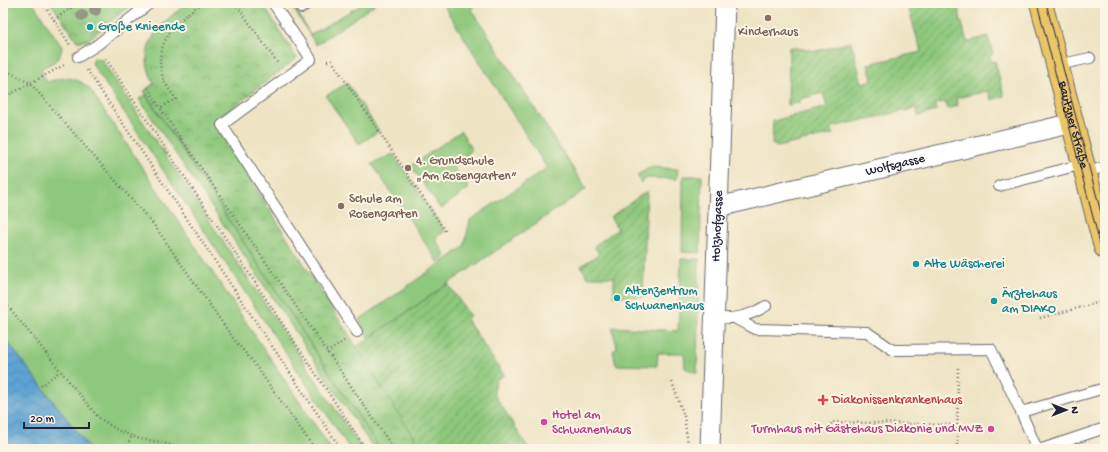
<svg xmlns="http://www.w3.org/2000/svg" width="1108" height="452" viewBox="0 0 1108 452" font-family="'Gochi Hand',sans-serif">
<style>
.grass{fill:#8ec87c;stroke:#58755c}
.park{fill:url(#park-crowns);stroke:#58755c}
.garden{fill:url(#garden-furrows);stroke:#58755c}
.water{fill:url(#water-waves);stroke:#406286}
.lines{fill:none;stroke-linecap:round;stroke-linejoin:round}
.service-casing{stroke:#69666b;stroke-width:12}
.minor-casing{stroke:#69666b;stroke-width:21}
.primary-casing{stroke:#69666b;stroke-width:24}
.path{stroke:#69666b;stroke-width:2.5;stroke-dasharray:1 3;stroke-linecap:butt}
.service{stroke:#fff;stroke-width:10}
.minor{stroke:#fff;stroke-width:19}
.primary{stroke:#eac669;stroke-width:22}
.tram{stroke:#22223b;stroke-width:1}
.tree{fill:#939985}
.education-dot{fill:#8d6e63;stroke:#fcf5e5;stroke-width:1.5}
.culture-dot{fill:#0f9aa8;stroke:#fcf5e5;stroke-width:1.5}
.health-dot{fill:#e0444e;stroke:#fcf5e5;stroke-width:1.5}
.hotel-dot{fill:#d1479c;stroke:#fcf5e5;stroke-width:1.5}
.labels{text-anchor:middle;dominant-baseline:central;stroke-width:4;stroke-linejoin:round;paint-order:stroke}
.culture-label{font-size:13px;fill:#0d838f;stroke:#fcf5e5;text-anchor:start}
.education-label{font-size:13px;fill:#785e54;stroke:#fcf5e5;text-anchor:start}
.street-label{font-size:13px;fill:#22223b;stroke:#fcf5e5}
.health-label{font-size:13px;fill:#be3a42;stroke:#fcf5e5;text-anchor:start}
.hotel-label{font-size:13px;fill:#b23c85;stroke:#fcf5e5;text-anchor:start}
</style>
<defs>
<pattern id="park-crowns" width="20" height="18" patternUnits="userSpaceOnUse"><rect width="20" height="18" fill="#8ec87c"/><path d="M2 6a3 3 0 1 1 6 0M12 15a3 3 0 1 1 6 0" fill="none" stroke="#74a267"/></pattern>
<pattern id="garden-furrows" width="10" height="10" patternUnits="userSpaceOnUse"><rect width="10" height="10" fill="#8ec87c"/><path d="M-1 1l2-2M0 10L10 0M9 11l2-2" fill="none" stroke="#74a267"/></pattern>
<pattern id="water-waves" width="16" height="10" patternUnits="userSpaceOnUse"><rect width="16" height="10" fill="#5da2d2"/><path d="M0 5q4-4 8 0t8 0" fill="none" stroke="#4c84ac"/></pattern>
</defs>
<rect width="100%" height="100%" fill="#fcf5e5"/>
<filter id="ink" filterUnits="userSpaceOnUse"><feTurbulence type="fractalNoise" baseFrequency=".025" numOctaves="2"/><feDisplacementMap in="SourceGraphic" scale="8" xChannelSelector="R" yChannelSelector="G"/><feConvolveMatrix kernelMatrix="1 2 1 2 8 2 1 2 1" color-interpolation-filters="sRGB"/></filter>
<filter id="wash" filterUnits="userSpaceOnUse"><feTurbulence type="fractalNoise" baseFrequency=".012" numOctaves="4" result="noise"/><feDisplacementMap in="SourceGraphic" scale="16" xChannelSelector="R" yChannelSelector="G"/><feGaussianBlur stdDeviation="0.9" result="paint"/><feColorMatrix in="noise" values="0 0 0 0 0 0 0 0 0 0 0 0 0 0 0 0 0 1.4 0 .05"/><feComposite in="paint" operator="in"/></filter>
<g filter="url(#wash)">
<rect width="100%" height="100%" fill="#eee4c4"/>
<path class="grass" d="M3,3H33L62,47C61,60 52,64 41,68L46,82C65,77 74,75 89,88L331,449H90L3,336Z
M290,3H293L310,35L364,3H377L316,45Z
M442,3H478L471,8L586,189L369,338L359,320L464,247L470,220L547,168Z
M94,58L101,59L362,449H350L98,73L92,63Z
M347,83L379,131L359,144L326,96Z
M146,95L380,449H374L139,99Z
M461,131L472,150L454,166L456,173L469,188L441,209L411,166Z
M393,154L445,231L435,238L446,256L438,262L372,164Z
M651,167L678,169L677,179L647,178L641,183L637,175Z
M683,176H702L700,253L682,252Z
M681,259H699L697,373L685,368L684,353H658L657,366L616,365L613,351L617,348L612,327L678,331Z"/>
<path class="park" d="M51,3H133L87,41H77Z
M188,3H262L297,58L214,122L421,449H380L144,91L154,83C134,47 160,23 188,3Z"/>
<path class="garden" d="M907,3H966L961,4L958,8L967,42L988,36L993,54L990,55L991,62L995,61L1004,96L991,100L988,91L956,98L958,106L947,109L945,102L935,104L936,111L918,116L917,108L832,127L833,134L777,147L772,144L773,121L827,107L823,93L800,99V102L788,105L789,47L817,51L851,42L862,83L872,80L868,64L921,52Z
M647,191L643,297L614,296V277H587L581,266L599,254L594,246L618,229L610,217Z
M448,284L470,316L466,319L504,375L496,380L494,394L529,449H421L356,347Z"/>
<path class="water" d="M3,336L90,449H3Z"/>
</g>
<g filter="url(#ink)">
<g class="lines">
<defs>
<path id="service" d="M273,3L311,59L222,125L357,332
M301,8L308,3
M78,57L97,45L150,3
M1058,65L1090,58
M1086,172L1105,167
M999,186L1083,164
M714,318C734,319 748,317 766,306
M736,319L755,329L867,332L893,350L991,349L1021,412L1037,449
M1021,412L1105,388
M1042,449L1105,428"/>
<g id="minor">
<path id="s1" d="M718,207L1073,123"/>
<path id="s2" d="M710,449L725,3"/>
</g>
<g id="primary">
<path id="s3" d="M1041,3L1105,247"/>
</g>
</defs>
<use href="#service" class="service-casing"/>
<use href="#minor" class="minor-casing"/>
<use href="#primary" class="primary-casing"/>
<path class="path" d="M43,3L70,45
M202,3C178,20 153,42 162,75C164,83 171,92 176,99L160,108L394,449
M235,3L279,65
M70,9L68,5L71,3
M54,20L78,3
M106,59L366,449
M327,61H332L445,231
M3,69L30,83L154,225L233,338L253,362L315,449
M87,70L341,449
M148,88L160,108
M3,98L66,64
M3,300L98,417L119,431L140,439L161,442L182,449
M1040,318L1105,301
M327,353L345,340
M672,382L684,416L688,443
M41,386L60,371
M829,428L832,422L957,425
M125,449L132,436
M957,449L958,365"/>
<use href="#service" class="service"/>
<use href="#minor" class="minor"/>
<use href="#primary" class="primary"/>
<path class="tram" d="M1037,3L1105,263
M1046,3L1105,228"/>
</g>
<g class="tree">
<circle cx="95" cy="10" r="6"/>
<circle cx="82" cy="15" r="6"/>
</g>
</g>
<g class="education-dot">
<circle cx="768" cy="18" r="4"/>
<circle cx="408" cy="168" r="4"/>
<circle cx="341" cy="206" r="4"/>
</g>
<g class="culture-dot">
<circle cx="90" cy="27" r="4"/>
<circle cx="916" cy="264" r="4"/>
<circle cx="617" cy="298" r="4"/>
<circle cx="994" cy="301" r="4"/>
</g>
<path class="health-dot" d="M821 394h4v4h4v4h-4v4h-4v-4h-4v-4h4z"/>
<g class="hotel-dot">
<circle cx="544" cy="422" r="4"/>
<circle cx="991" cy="429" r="4"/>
</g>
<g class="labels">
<g class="culture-label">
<text x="98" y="27">Große Knieende</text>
<text x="924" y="264">Alte Wäscherei</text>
<text x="625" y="291">Altenzentrum<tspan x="625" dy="15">Schwanenhaus</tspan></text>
<text x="1002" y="294">Ärztehaus<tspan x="1002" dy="15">am DIAKO</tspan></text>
</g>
<g class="education-label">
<text x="768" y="32" text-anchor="middle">Kinderhaus</text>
<text x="416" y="161">4. Grundschule<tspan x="416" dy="15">„Am Rosengarten“</tspan></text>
<text x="349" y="199">Schule am<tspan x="349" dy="15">Rosengarten</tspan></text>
</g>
<g class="street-label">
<text stroke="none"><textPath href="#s3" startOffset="126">Bautzner Straße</textPath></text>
<text stroke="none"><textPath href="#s1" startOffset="182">Wolfsgasse</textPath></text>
<text stroke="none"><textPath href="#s2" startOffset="223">Holzhofgasse</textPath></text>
</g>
<g class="health-label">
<text x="832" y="400">Diakonissenkrankenhaus</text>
</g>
<g class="hotel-label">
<text x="552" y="415">Hotel am<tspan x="552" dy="15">Schwanenhaus</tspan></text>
<text x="983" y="429" text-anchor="end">Turmhaus mit Gästehaus Diakonie und MVZ</text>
</g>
</g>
<rect width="1108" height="452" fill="none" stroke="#fcf5e5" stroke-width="16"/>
<g transform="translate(1066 410) rotate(90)" stroke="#fcf5e5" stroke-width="3" paint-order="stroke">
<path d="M0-3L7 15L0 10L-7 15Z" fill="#22223b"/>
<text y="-6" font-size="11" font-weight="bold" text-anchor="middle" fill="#22223b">N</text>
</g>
<path d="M24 422v6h65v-6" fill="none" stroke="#22223b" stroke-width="2"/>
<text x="30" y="422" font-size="12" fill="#22223b" stroke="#fcf5e5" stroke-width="3" paint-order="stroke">20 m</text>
</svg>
